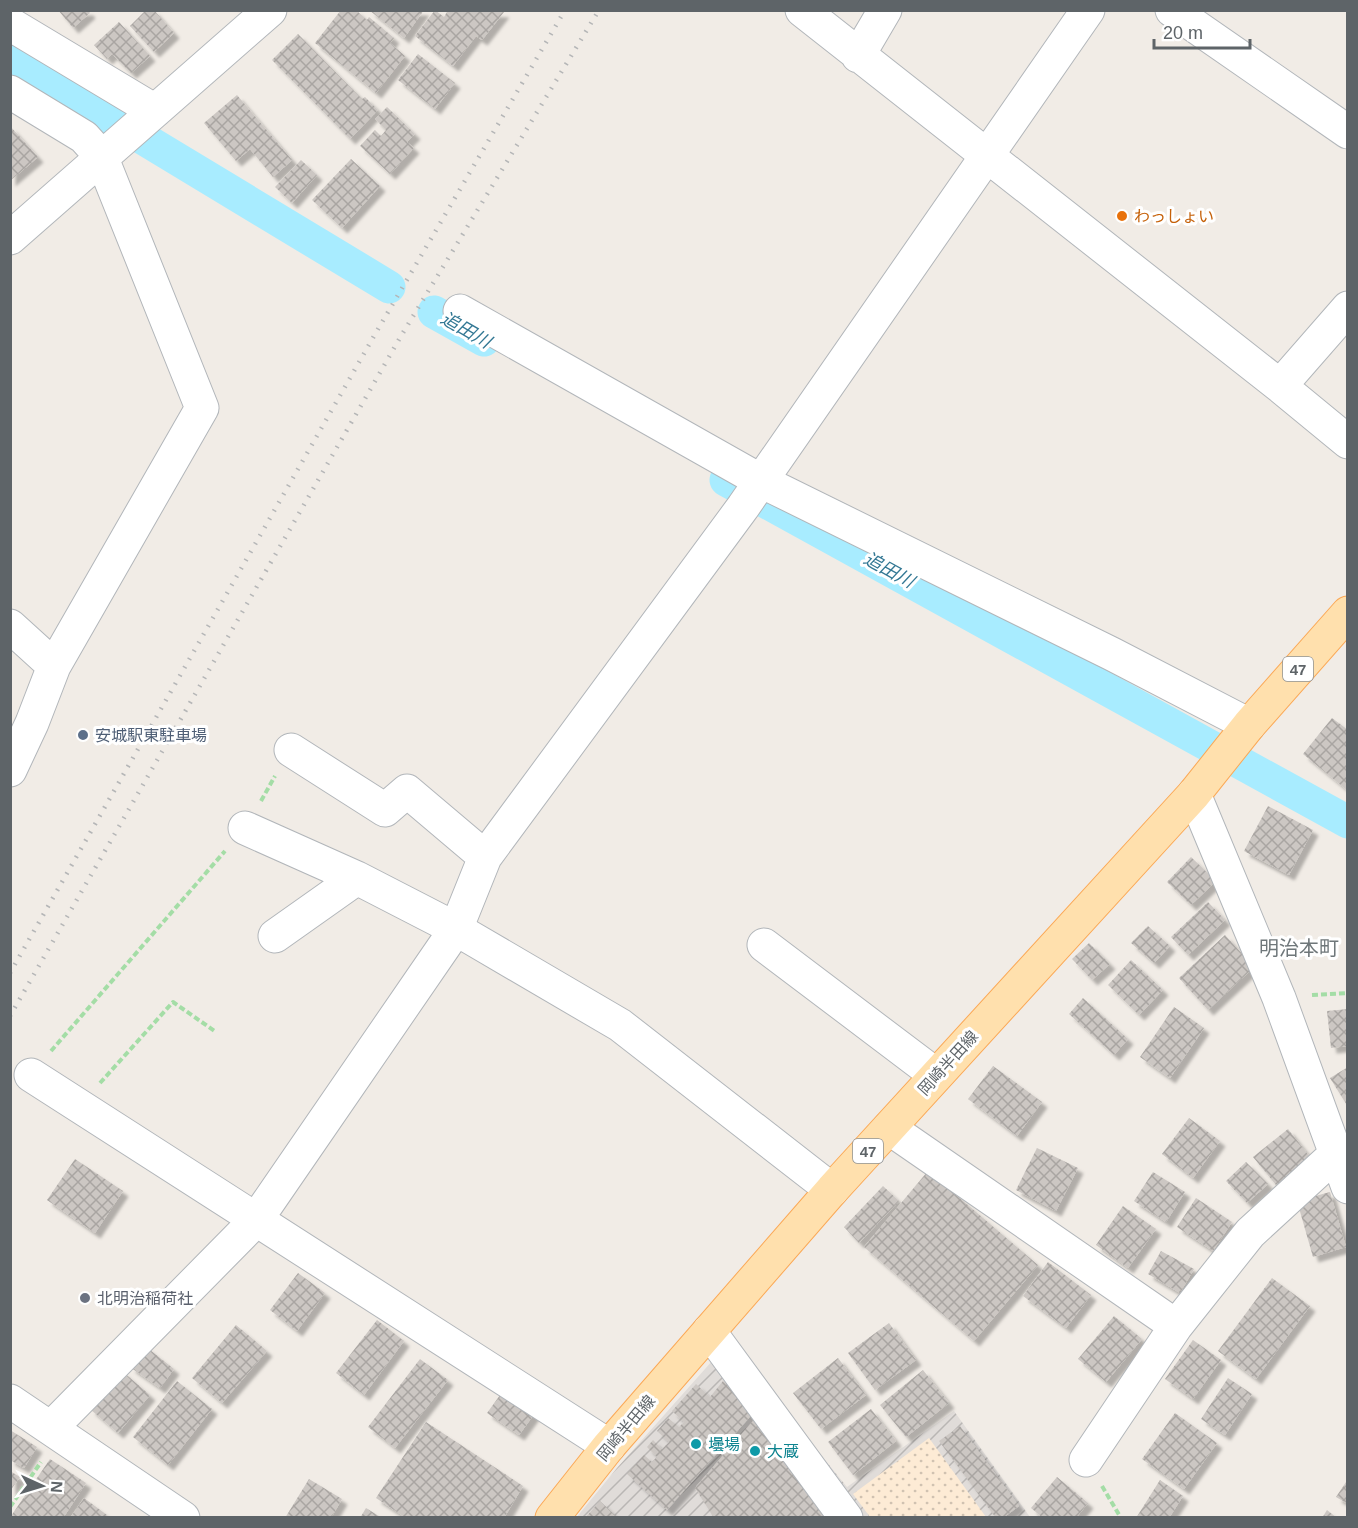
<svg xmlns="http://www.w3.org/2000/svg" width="1358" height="1528" viewBox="0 0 1358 1528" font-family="Arial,'Noto Sans JP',sans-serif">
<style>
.industrial{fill:url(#industrial-furrows)}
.sand{fill:url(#sand-dots)}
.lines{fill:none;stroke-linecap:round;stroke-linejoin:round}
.canal{stroke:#a8ecff;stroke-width:33}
.building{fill:url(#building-cross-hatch);filter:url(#shadow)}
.minor-casing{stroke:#b2b6ba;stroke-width:35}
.major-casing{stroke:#fba855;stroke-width:35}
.path{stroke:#a4dda6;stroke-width:4;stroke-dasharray:6 3;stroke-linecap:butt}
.minor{stroke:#fff;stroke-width:33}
.major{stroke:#ffe0ad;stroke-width:33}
.rail{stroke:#b5b6b7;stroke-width:4.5;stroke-dasharray:1.5 8;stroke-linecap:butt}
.food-dot{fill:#e8710a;stroke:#fff;stroke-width:2}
.service-dot{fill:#5c6f8a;stroke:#fff;stroke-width:2}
.worship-dot{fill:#6b7280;stroke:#fff;stroke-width:2}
.culture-dot{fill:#0f9aa8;stroke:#fff;stroke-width:2}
.labels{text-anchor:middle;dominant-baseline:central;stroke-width:6;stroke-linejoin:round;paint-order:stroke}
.shield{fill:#fff;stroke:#8e9295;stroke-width:1.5}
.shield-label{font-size:15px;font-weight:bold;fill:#5e6468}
.food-label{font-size:16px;fill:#c56008;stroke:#fff;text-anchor:start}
.service-label{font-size:16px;fill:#4e5e75;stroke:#fff;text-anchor:start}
.street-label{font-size:16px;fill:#5e6468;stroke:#fff}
.worship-label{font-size:16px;fill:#5b616d;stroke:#fff;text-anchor:start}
.culture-label{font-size:16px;fill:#0d838f;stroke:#fff;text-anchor:start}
.water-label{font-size:18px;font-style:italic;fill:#337894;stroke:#fff}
.quarter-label{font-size:20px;fill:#6f777a;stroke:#fff}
</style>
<defs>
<pattern id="industrial-furrows" width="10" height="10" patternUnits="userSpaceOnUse" patternTransform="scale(1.5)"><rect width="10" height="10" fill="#e0dcd9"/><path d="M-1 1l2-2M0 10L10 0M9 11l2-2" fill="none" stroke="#b9b6b4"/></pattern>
<pattern id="sand-dots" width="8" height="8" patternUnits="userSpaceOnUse" patternTransform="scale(1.5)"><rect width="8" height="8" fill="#fdebd5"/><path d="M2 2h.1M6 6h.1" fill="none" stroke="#d0c2b1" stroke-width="1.8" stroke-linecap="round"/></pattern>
<pattern id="building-cross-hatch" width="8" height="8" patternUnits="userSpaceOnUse" patternTransform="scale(1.5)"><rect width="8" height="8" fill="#ccc7c3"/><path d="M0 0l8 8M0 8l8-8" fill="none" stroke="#a9a5a2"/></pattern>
<filter id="shadow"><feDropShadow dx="5.5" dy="5.5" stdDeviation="1.5" flood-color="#0004"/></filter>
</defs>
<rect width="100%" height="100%" fill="#f1ece6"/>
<path class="industrial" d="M729,1342L847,1487L954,1411L1030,1517L576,1518L617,1468Z"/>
<path class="sand" d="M929,1438L986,1517H870L853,1494Z"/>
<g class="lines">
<path class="canal" d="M10,58L389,287
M434,312L484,340
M726,480L1348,822"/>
</g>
<path class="building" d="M58,10H88L90,13L73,28Z
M146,10H154L174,33L154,52L130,26Z
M341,10H356L367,20L369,17L394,38L390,43L405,56L376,93L315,43Z
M369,10H424L404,38Z
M435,10L444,17L448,10L504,12L482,40L476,36L453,66L415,36Z
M119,22L150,56L131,73L112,54L107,59L94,45Z
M298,34L362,99L365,97L378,110L350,139L272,60Z
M418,54L455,83L435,109L398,80Z
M237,95L292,160L273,177L250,149L236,161L204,123Z
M387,107L415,134L407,142L414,148L390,174L360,146L375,130L381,136L386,130L375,119Z
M10,126L38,157L10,181Z
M351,159L380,186L342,228L312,200Z
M301,160L317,175L292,203L275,187Z
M1332,718L1348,730V791L1303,754Z
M1268,806L1313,830L1289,875L1244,851Z
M1191,857L1216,881L1191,905L1167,882Z
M1208,902L1225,920L1188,955L1171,937Z
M1148,926L1170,946L1154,963L1131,943Z
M1225,935L1254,967L1208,1010L1179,978Z
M1089,943L1110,964L1092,980L1072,959Z
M1131,960L1163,990L1139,1015L1108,985Z
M1083,998L1128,1039L1114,1055L1069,1014Z
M1174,1007L1204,1028L1170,1078L1140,1057Z
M1348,1009V1046L1331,1048L1327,1011Z
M993,1066L1042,1102L1017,1136L968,1099Z
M1348,1067V1107L1330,1078Z
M1189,1118L1220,1141L1193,1178L1162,1154Z
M1288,1129L1310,1157L1276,1185L1253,1157Z
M1037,1148L1078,1168L1056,1211L1016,1190Z
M75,1159L123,1191L95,1233L47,1200Z
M1246,1162L1268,1184L1247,1203L1226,1181Z
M928,1171L1038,1265L974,1341L864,1247Z
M1153,1172L1185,1192L1166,1222L1134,1201Z
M883,1186L899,1201L859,1243L844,1227Z
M1330,1192L1346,1247L1313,1257L1297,1201Z
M1196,1198L1232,1222L1213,1251L1177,1227Z
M1123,1206L1156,1229L1128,1268L1096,1245Z
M1161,1251L1194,1269L1180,1293L1148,1274Z
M1048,1262L1091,1295L1066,1328L1023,1296Z
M298,1273L325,1293L297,1331L270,1310Z
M1272,1278L1310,1306L1256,1379L1218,1351Z
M1114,1316L1142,1339L1106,1382L1078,1359Z
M377,1320L404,1341L364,1395L336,1373Z
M889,1323L916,1360L875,1390L848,1353Z
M236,1325L267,1351L222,1403L192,1378Z
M1193,1340L1221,1360L1193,1399L1165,1379Z
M145,1346L174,1369L160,1388L130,1367Z
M838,1358L866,1395L821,1429L793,1393Z
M420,1359L448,1380L395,1448L368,1427Z
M923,1370L949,1403L906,1437L880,1405Z
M122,1371L150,1395L118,1433L90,1409Z
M1228,1378L1252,1394L1225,1435L1201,1419Z
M177,1381L212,1409L168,1465L133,1437Z
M723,1381L756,1410L667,1510L627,1474L644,1455L652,1462L657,1457L647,1447L653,1440L662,1449L669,1442L657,1431L668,1418L679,1427L684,1422L672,1411L696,1384L710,1397Z
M503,1391L535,1413L519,1435L487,1413Z
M871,1409L896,1441L853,1475L828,1442Z
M1175,1413L1217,1443L1184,1489L1142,1459Z
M758,1415L832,1518H714L695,1488Z
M426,1422L523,1486L504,1518H406L376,1498Z
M960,1426L1019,1506L1003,1518H996L939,1441Z
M10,1430L37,1447L24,1468L10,1460Z
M50,1459L86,1483L63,1518H13L11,1516Z
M10,1471L20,1477L10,1491Z
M1057,1477L1088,1503L1076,1518H1043L1031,1508Z
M309,1479L342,1499L331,1518H285Z
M1348,1479V1504L1336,1497Z
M1160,1480L1183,1496L1169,1518H1136Z
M84,1498L107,1515L105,1518H70Z
M600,1501L618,1518H585Z
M366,1508L382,1518H360Z
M1327,1510L1337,1518H1322Z"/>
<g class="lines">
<defs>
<path id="minor" d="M802,10L1280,386L1348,442
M1172,10L1348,132
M10,24L155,111
M858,56L885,10
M10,92L84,137L101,156L202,408L54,666L32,723L10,770
M10,238L270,10
M460,311L761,481L1112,654L1249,725
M1280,386L1348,308
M10,626L54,666
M291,750L385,810L407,791L485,857
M1194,794L1279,998L1348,1187
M245,828L357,878L456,929L620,1025L832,1190
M275,936L357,878
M764,945L936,1075
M31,1075L609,1446
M889,1128L1176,1326
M709,1331L846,1518
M10,1401L183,1518
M51,1428L256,1220L456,929L485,857L743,507L1088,10
M1086,1460L1176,1326L1250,1233L1336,1154"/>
<path id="major" d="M552,1518L609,1446L832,1190L1194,794L1249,725L1348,613"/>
</defs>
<use href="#minor" class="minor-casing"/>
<use href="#major" class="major-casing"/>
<path class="path" d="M261,801L275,776
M1312,995L1348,993
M51,1051L225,851
M100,1083L173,1002L216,1032
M1102,1486L1121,1518
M10,1507L41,1462"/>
<use href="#minor" class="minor"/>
<use href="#major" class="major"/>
<path class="rail" d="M10,973L374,336L565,10
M10,1016L401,336L599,10"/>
</g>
<circle class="food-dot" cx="1122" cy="216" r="6"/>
<circle class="service-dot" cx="83" cy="735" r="6"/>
<circle class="worship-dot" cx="85" cy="1298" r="6"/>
<g class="culture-dot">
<circle cx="696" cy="1444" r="6"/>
<circle cx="755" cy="1451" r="6"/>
</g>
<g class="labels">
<g class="shield">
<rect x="1283" y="657" width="30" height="24" rx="4.5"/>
<rect x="853" y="1139" width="30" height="24" rx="4.5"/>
</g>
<g class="shield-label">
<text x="1298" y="669">47</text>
<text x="868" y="1151">47</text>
</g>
<g class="food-label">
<text x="1134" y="216">わっしょい</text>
</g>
<g class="service-label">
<text x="95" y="735">安城駅東駐車場</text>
</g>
<g class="street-label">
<text transform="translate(948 1063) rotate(-48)">岡崎半田線</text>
<text transform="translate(626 1428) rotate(-50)">岡崎半田線</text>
</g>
<g class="worship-label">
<text x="97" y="1298">北明治稲荷社</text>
</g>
<g class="culture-label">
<text x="708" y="1444">壜場</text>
<text x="767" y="1451">大蔵</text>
</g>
<g class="water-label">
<text transform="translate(466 330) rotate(30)">追田川</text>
<text transform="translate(889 570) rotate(29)">追田川</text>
</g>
<g class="quarter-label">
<text x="1299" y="948">明治本町</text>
</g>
</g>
<rect width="1358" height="1528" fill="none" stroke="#5e6468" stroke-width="24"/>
<g transform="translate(42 1486) rotate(94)" stroke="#ffffff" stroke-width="4.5" paint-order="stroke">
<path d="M0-4.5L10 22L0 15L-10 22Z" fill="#5e6468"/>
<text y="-9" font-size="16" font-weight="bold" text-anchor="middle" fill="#5e6468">N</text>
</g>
<path d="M1154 39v9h96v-9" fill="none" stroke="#5e6468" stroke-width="3"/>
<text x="1163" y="39" font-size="18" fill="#5e6468" stroke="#ffffff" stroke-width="4.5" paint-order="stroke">20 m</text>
</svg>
